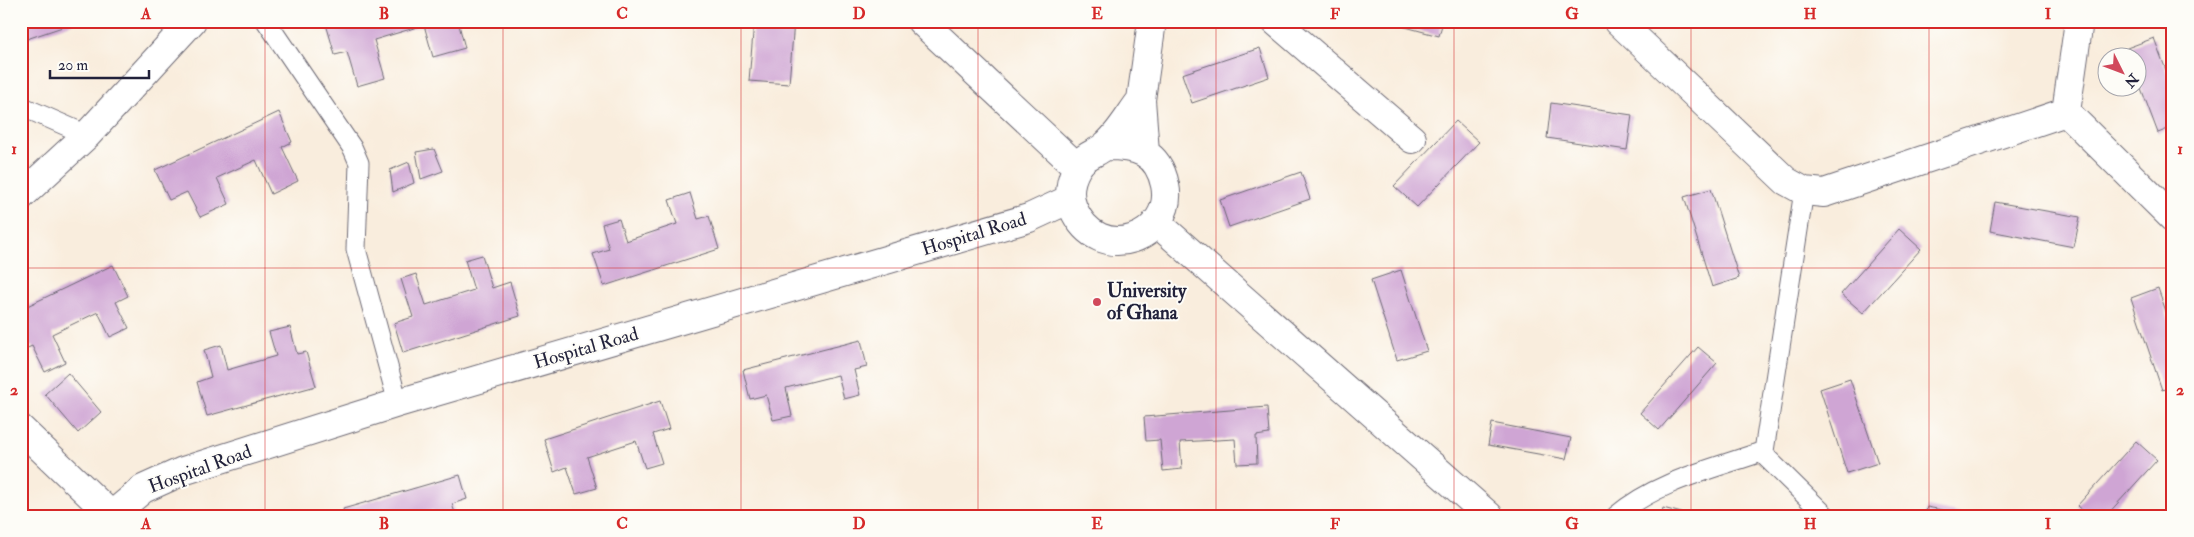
<svg xmlns="http://www.w3.org/2000/svg" width="2194" height="537" viewBox="0 0 2194 537" font-family="'IM FELL Double Pica',serif">
<style>
.building{fill:#cfa5d4}
.lines{fill:none;stroke-linecap:round;stroke-linejoin:round}
.lane-casing{stroke:#6d6974;stroke-width:21}
.street-casing{stroke:#6d6974;stroke-width:30}
.lane{stroke:#fff;stroke-width:19}
.street{stroke:#fff;stroke-width:28}
.grid{fill:none;stroke:#d62828;stroke-width:1;stroke-opacity:0.55}
.poi-dot{fill:#d1495b;stroke:#fdfcf7;stroke-width:2}
.labels{text-anchor:middle;dominant-baseline:central;stroke-width:4;stroke-linejoin:round;paint-order:stroke}
.street-label{font-size:19px;fill:#22223b;stroke:#fdfcf7}
.poi-label{font-size:19px;font-weight:bold;fill:#22223b;stroke:#fdfcf7;text-anchor:start}
.neatline{fill:none;stroke:#d62828;stroke-width:2}
.grid-label{font-size:16px;text-anchor:middle;font-weight:bold;fill:#d62828}
</style>
<rect width="100%" height="100%" fill="#fdfcf7"/>
<filter id="ink" filterUnits="userSpaceOnUse"><feTurbulence type="fractalNoise" baseFrequency=".02" numOctaves="2"/><feDisplacementMap in="SourceGraphic" scale="10" xChannelSelector="R" yChannelSelector="G"/><feConvolveMatrix kernelMatrix="1 2 1 2 8 2 1 2 1" color-interpolation-filters="sRGB"/></filter>
<filter id="wash" filterUnits="userSpaceOnUse"><feTurbulence type="fractalNoise" baseFrequency=".0096" numOctaves="4" result="noise"/><feDisplacementMap in="SourceGraphic" scale="20" xChannelSelector="R" yChannelSelector="G"/><feGaussianBlur stdDeviation="1.12" result="paint"/><feColorMatrix in="noise" values="0 0 0 0 0 0 0 0 0 0 0 0 0 0 0 0 0 1.4 0 .05"/><feComposite in="paint" operator="in"/></filter>
<g filter="url(#wash)">
<rect width="100%" height="100%" fill="#f9eddd"/>
<g id="blocks">
<path class="building" d="M21,21H77V22L21,41Z
M337,21H458L465,48L433,57L424,25L374,40L385,78L357,86L347,52L335,55L326,24Z
M754,21H794L789,84L749,81Z
M1383,21H1443L1439,36Z
M2154,38L2173,89V127L2158,133L2136,75V58H2130L2127,48Z
M1260,48L1269,77L1192,103L1182,74Z
M1551,103L1632,115L1627,150L1547,138Z
M279,112L292,142L282,147L298,181L271,194L256,160L217,178L229,204L200,217L187,192L169,200L155,170Z
M1456,121L1479,142L1417,207L1394,186Z
M434,149L443,171L421,179L416,152Z
M409,162L414,183L393,192L390,170Z
M1301,172L1310,199L1229,227L1220,200Z
M1711,189L1739,278L1712,287L1684,197Z
M690,193L698,219L709,216L719,249L604,286L593,254L609,249L602,224L619,219L626,241L677,224L669,200Z
M1995,202L2080,217L2074,247L1990,231Z
M1899,229L1921,249L1863,313L1841,294Z
M482,255L492,288L510,282L520,316L403,353L394,323L413,317L401,279L416,274L426,305L474,290L465,260Z
M113,265L128,296L116,302L129,328L110,337L98,312L52,334L65,362L45,372L32,346L21,351V309Z
M1401,270L1427,351L1397,360L1371,280Z
M2158,288L2173,332V386L2162,390L2131,298Z
M290,327L297,354L306,352L316,386L207,416L197,382L211,377L204,350L221,345L227,370L276,356L269,332Z
M861,340L867,367L854,370L860,395L844,399L838,375L786,388L792,416L773,420L766,395L750,399L743,370Z
M1698,347L1717,363L1659,430L1640,413Z
M68,373L101,412L78,433L45,394Z
M1850,379L1878,463L1847,473L1820,389Z
M660,401L669,429L653,434L662,463L645,468L636,441L587,457L597,488L576,494L567,467L554,472L544,439Z
M1267,407L1269,434L1256,436L1257,463L1237,464L1235,439L1180,442L1182,469L1163,471L1160,440L1146,441L1144,417Z
M1492,423L1571,438L1566,459L1488,445Z
M2136,441L2157,460L2106,516H2089L2077,506Z
M460,475L467,499L452,504L456,516H434L433,510L415,516H345L343,509Z
M1927,507L1967,515V516H1925Z
M1663,508L1689,515V516H1661Z"/>
</g>
</g>
<g filter="url(#ink)">
<use href="#blocks" fill-opacity="0" stroke="#6d6974" stroke-width="1"/>
<g class="lines">
<defs>
<path id="lane" d="M266,21L353,149L359,163L356,249L398,403
M21,106L87,135
M1804,191L1764,451L1767,458L1826,516
M1616,516C1657,481 1713,469 1764,451"/>
<path id="street" d="M921,21L1077,167
M1275,21L1412,139
M1618,21L1786,181L1804,191L1824,193L2066,112
M2079,21L2066,112L2173,218
M1106,146C1136,146 1158,151 1165,185C1176,236 1099,269 1073,208C1068,195 1070,180 1077,168C1086,153 1097,154 1106,145C1120,133 1130,114 1141,100
M1145,152L1141,100L1152,21
M21,196L87,135L192,21
M1156,222L1489,516
M21,429L111,515
M111,516L143,489L183,471L398,403L1029,218L1070,199"/>
</defs>
<use href="#lane" class="lane-casing"/>
<use href="#street" class="street-casing"/>
<use href="#lane" class="lane"/>
<use href="#street" class="street"/>
</g>
</g>
<path class="grid" d="M265,21V516M503,21V516M741,21V516M978,21V516M1216,21V516M1454,21V516M1691,21V516M1929,21V516M21,268H2173"/>
<circle class="poi-dot" cx="1097" cy="302" r="5"/>
<g class="labels">
<g class="street-label">
<text transform="translate(974 234) rotate(-17)">Hospital Road</text>
<text transform="translate(586 348) rotate(-16)">Hospital Road</text>
<text transform="translate(200 469) rotate(-20)">Hospital Road</text>
</g>
<g class="poi-label">
<text x="1107" y="291">University<tspan x="1107" dy="22">of Ghana</tspan></text>
</g>
</g>
<rect width="2194" height="537" fill="none" stroke="#fdfcf7" stroke-width="55"/>
<g transform="translate(2122 72) rotate(132)"><circle r="24" fill="#fdfcf7" stroke="#a5a5ac"/>
<path d="M0-4L9 19L0 12L-9 19Z" fill="#d1495b"/>
<text y="-8" font-size="14" font-weight="bold" text-anchor="middle" fill="#22223b">N</text>
</g>
<path d="M50 70v8h99v-8" fill="none" stroke="#22223b" stroke-width="2.5"/>
<text x="58" y="70" font-size="15" fill="#22223b" stroke="#fdfcf7" stroke-width="4" paint-order="stroke">20 m</text>
<rect x="28" y="28" width="2138" height="482" class="neatline"/>
<g class="grid-label">
<text x="146" y="19">A</text>
<text x="384" y="19">B</text>
<text x="622" y="19">C</text>
<text x="859" y="19">D</text>
<text x="1097" y="19">E</text>
<text x="1335" y="19">F</text>
<text x="1572" y="19">G</text>
<text x="1810" y="19">H</text>
<text x="2048" y="19">I</text>
<text x="14" y="154">1</text>
<text x="2180" y="154">1</text>
<text x="14" y="395">2</text>
<text x="2180" y="395">2</text>
<text x="146" y="529">A</text>
<text x="384" y="529">B</text>
<text x="622" y="529">C</text>
<text x="859" y="529">D</text>
<text x="1097" y="529">E</text>
<text x="1335" y="529">F</text>
<text x="1572" y="529">G</text>
<text x="1810" y="529">H</text>
<text x="2048" y="529">I</text>
</g>
</svg>
